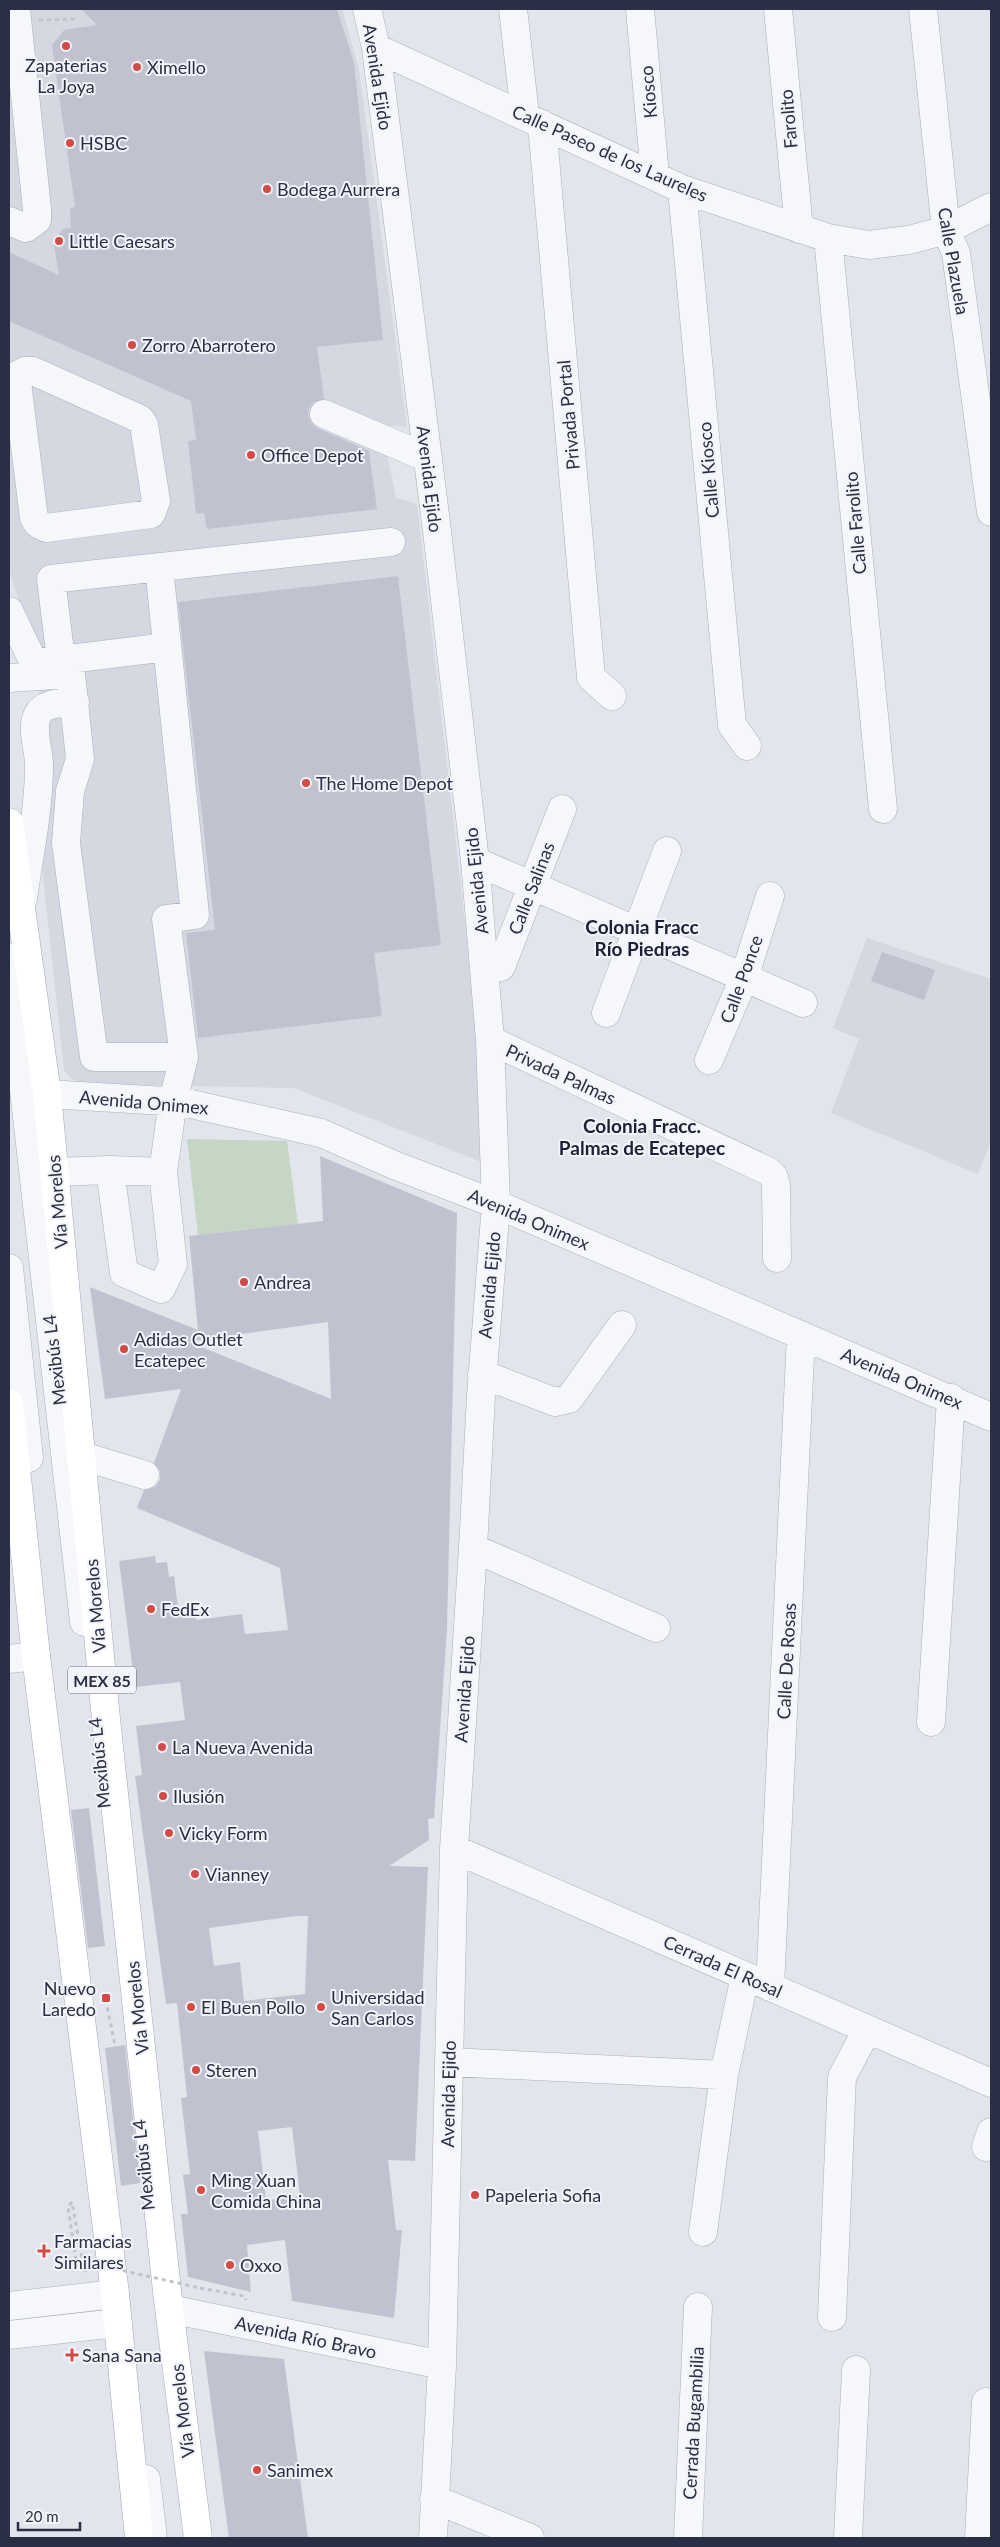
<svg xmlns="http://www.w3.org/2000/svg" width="1000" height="2547" viewBox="0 0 1000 2547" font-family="Lato,sans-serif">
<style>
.built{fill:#d5d7e1}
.green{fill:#c5d6c4}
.building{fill:#c0c3cf;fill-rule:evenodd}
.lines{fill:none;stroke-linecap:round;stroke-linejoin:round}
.minor-casing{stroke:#acaeba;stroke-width:29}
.major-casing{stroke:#a2a6b8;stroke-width:29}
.path{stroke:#c1c3cb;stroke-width:3;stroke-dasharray:4 4;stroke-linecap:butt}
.minor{stroke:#f6f7fa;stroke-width:28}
.major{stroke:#fff;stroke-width:28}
.path-bridge{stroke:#c1c3cb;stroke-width:3;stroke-dasharray:4 4;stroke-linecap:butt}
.poi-dot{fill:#d44a45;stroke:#f3f4f9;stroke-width:2}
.labels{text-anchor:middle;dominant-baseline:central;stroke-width:4;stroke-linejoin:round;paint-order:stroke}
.shield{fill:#f3f4f9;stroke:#666a7b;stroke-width:1}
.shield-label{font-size:16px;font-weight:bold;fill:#2a2f45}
.poi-label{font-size:18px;fill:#2a2f45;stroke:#f3f4f9;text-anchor:start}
.street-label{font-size:18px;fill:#2a2f45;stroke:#f3f4f9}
.neighbourhood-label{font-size:19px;font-weight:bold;fill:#1c2036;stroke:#f3f4f9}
</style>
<rect width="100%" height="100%" fill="#e3e5ec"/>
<path class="built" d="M9,9H342L359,69L407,427L381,425L396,498L417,504L467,940L487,1164L294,1088L85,1084L72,1079L64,1070L40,849L44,726L32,639L9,571Z
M867,938L991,979V1141L978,1174L831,1113L859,1039L833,1028Z"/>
<path class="green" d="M187,1139L287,1141L298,1224L198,1235Z"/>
<path class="building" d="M81,9H337L354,63L383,340L317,347L324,399L314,402L309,408L308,415L311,423L317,428L369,451L377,509L207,529L204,513L196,514L188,441L196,440L191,401L9,321V252L59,275L54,245L62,229L71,228L70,208L75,207L52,45L64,30L97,25Z
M398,576L441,945L374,953L382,1016L198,1038L186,933L215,930L178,602Z
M882,952L935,970L924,1000L871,981Z
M320,1156L457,1213L447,1629L434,1818L428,1819L429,1840L389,1866L428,1867L415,2161L388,2160L396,2230H402L394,2318L292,2301L285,2240L247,2245L251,2292L188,2277L181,2214H188L183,2175L190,2174L181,2098L187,2097L177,2003L166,2004L135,1776L142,1775L136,1726L185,1720L180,1682L135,1687L119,1561L155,1556L156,1563L167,1562L169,1577L174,1576L179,1616L195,1614L196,1620L242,1614L245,1634L288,1630L280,1568L137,1508L144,1490L155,1487L160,1480V1471L154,1463L181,1389L105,1399L90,1287L198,1330L189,1236L323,1221ZM328,1322L331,1399L189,1342L199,1340ZM296,1916H308L305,1994L244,2001L240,1962L214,1966L209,1928ZM292,2127L300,2196L266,2200L258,2131Z
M89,1808L105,1946L88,1948L71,1810Z
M125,2045L140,2183L121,2186L105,2048Z
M204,2351L284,2359L308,2538H229Z"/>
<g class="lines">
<defs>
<path id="minor" d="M367,9L376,48L437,531L475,861L490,1040L496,1204L481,1396L473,1548L454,1849L442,2365L433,2538
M513,9L525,115
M640,9L655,176
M778,9L799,229
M923,9L946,230L956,253L991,512
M376,48L682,189L828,238L869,245L909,240L946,230L991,207
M542,124L591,677L612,696
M682,189L732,725L747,746
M9,221L26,228L37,220V209L16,9
M828,238L883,809
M25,371H33L140,419L144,425L156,501L151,514L46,528L38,524L34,518L17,382L19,374Z
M324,414L428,458
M9,611L30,655L35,661L45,662L167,647
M61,660L51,579L391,542
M9,678L71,674L80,759L70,791L66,843L94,1057H184
M475,861L803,1003
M23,899C29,855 39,810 39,765C39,750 31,730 37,716C43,702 63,703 75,702
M9,957L84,1622
M501,967L562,809
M606,1013L667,851
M490,1040L768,1171L774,1177L776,1186L777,1258
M709,1060L744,978L770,896
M47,1094L182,1102L321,1133L394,1165L496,1204L991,1417
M110,1170L163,1172
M55,1172L110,1170L124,1273L161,1289L173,1264L163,1172L173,1101L184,1057L166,919L195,915L159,567
M9,1268L29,1458
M482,1374L555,1402L569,1399L622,1325
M82,1456L145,1475
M473,1548L656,1628
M9,1659L36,1656
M931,1722L951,1398
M454,1849L991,2083
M770,1987L801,1335
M449,2062L724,2075
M986,2147L991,2132
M703,2232L724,2075L745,1976
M9,2306L115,2294
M170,2309L442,2365
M832,2317L842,2077L867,2030
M9,2335L117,2323
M146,2479L153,2538
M434,2499L530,2538
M688,2538L698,2307
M848,2538L856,2370
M979,2538L986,2402"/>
<path id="major" d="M9,822L47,1094L105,1709L167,2291L198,2538
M9,1403L36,1656L115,2294L139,2538"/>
</defs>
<use href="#minor" class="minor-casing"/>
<use href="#major" class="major-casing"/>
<path class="path" d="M39,20L79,19
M104,1992L115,2045
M76,2260L68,2207L72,2202L84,2269L86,2272
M200,2288L244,2296L246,2300"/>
<use href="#minor" class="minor"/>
<use href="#major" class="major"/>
<path class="path-bridge" d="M76,2260L200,2288"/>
</g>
<g class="poi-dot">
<circle cx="66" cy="46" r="5"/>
<circle cx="137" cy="67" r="5"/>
<circle cx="70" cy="143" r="5"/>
<circle cx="267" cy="189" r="5"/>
<circle cx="59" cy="241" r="5"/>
<circle cx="132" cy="345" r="5"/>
<circle cx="251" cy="455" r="5"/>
<circle cx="306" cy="783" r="5"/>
<circle cx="244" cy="1282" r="5"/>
<circle cx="124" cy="1349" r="5"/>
<circle cx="151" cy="1609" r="5"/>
<circle cx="162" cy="1747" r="5"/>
<circle cx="163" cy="1796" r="5"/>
<circle cx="169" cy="1833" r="5"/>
<circle cx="195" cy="1874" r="5"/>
<rect x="101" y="1993" width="10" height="10" rx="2.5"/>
<circle cx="191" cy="2007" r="5"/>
<circle cx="321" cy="2007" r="5"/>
<circle cx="196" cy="2070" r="5"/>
<circle cx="201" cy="2190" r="5"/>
<circle cx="475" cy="2195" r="5"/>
<path d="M41.5 2243.5h5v5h5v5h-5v5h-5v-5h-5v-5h5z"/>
<circle cx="230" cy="2265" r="5"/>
<path d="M69.5 2347.5h5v5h5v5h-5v5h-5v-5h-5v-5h5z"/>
<circle cx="257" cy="2470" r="5"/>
</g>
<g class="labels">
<rect class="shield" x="68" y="1666.5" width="68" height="27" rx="4"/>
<g class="shield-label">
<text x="102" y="1680">MEX 85</text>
</g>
<g class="poi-label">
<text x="66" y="65" text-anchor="middle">Zapaterias<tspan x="66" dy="21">La Joya</tspan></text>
<text x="147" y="67">Ximello</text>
<text x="80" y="143">HSBC</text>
<text x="277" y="189">Bodega Aurrera</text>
<text x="69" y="241">Little Caesars</text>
<text x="142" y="345">Zorro Abarrotero</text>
<text x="261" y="455">Office Depot</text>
<text x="316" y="783">The Home Depot</text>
<text x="254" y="1282">Andrea</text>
<text x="134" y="1339">Adidas Outlet<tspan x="134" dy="21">Ecatepec</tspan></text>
<text x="161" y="1609">FedEx</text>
<text x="172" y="1747">La Nueva Avenida</text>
<text x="173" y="1796">Ilusión</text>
<text x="179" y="1833">Vicky Form</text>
<text x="205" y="1874">Vianney</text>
<text x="96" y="1988" text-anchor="end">Nuevo<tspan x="96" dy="21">Laredo</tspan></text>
<text x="331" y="1997">Universidad<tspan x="331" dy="21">San Carlos</tspan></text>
<text x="201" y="2007">El Buen Pollo</text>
<text x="206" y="2070">Steren</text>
<text x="211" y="2180">Ming Xuan<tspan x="211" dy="21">Comida China</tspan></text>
<text x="485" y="2195">Papeleria Sofia</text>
<text x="54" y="2241">Farmacias<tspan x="54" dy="21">Similares</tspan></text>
<text x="240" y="2265">Oxxo</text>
<text x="82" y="2355">Sana Sana</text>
<text x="267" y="2470">Sanimex</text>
</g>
<g class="street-label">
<text transform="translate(378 77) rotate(81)">Avenida Ejido</text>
<text transform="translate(648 92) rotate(-95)">Kiosco</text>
<text transform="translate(788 119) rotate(-95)">Farolito</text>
<text transform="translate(610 153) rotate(24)">Calle Paseo de los Laureles</text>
<text transform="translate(954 261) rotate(80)">Calle Plazuela</text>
<text transform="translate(568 415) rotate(-95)">Privada Portal</text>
<text transform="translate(708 470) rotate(-95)">Calle Kiosco</text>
<text transform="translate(430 479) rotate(83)">Avenida Ejido</text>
<text transform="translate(855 523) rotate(-95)">Calle Farolito</text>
<text transform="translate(476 881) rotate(-96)">Avenida Ejido</text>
<text transform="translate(531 888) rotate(-69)">Calle Salinas</text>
<text transform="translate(741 979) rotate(-70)">Calle Ponce</text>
<text transform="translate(561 1074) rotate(25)">Privada Palmas</text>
<text transform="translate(144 1102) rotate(5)">Avenida Onimex</text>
<text transform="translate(57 1202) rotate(-95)">Vía Morelos</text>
<text transform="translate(529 1219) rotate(23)">Avenida Onimex</text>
<text transform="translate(489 1285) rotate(-85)">Avenida Ejido</text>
<text transform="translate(54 1360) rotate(-97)">Mexibús L4</text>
<text transform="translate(902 1378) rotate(23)">Avenida Onimex</text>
<text transform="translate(95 1606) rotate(-95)">Vía Morelos</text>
<text transform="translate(786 1661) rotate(-87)">Calle De Rosas</text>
<text transform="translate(464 1689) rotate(-86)">Avenida Ejido</text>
<text transform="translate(99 1763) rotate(-96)">Mexibús L4</text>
<text transform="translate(723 1966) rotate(24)">Cerrada El Rosal</text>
<text transform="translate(137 2008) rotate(-96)">Vía Morelos</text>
<text transform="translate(448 2094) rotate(-89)">Avenida Ejido</text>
<text transform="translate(143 2165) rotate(-96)">Mexibús L4</text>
<text transform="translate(306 2337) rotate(12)">Avenida Río Bravo</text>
<text transform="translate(182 2411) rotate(-97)">Vía Morelos</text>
<text transform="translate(693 2423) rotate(-87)">Cerrada Bugambilia</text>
</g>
<g class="neighbourhood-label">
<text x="642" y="926">Colonia Fracc<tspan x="642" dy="22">Río Piedras</tspan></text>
<text x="642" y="1125">Colonia Fracc.<tspan x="642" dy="22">Palmas de Ecatepec</tspan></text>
</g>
</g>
<rect width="1000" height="2547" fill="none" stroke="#2a2f45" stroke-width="20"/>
<path d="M18 2522v8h62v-8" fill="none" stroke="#2a2f45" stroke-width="2.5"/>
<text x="25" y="2522" font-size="15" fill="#2a2f45" stroke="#f3f4f9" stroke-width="4" paint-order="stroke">20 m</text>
</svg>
